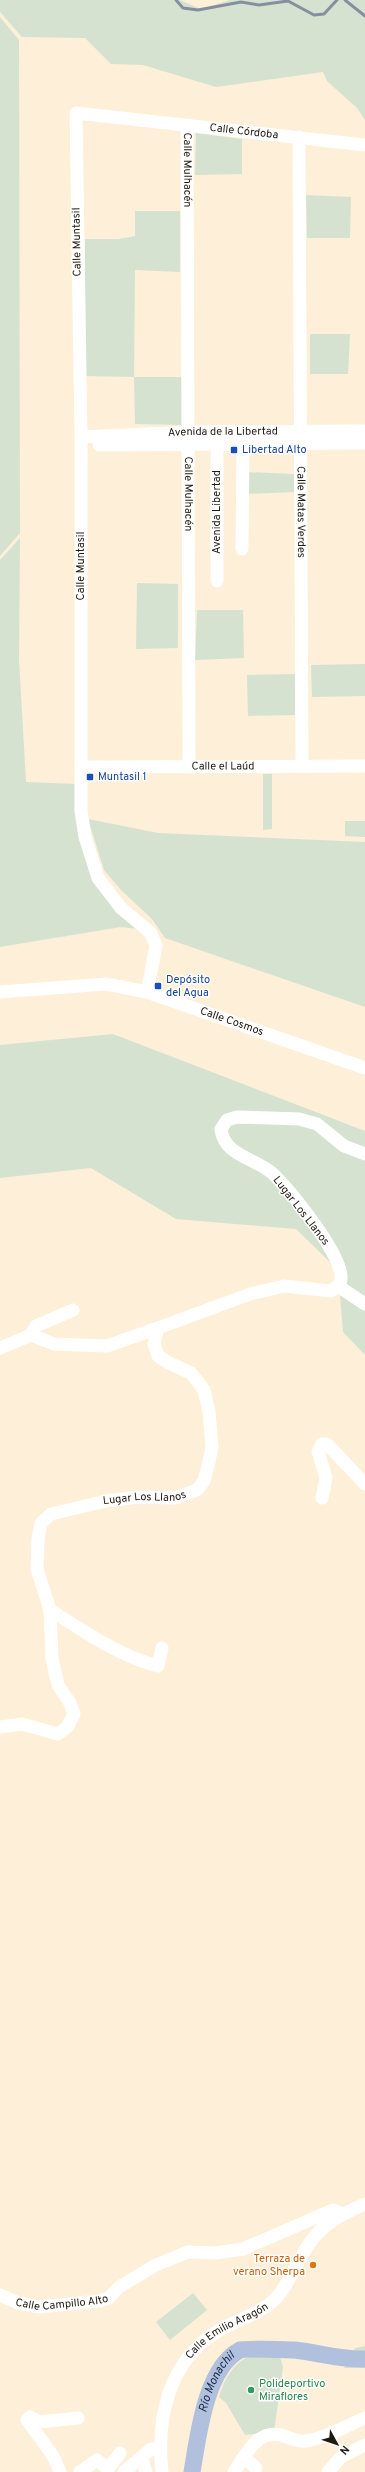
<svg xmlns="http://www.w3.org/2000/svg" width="365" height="2472" viewBox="0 0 365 2472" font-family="Overpass,sans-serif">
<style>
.green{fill:#d6e2d0}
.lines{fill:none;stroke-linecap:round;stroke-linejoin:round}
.stream{stroke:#868f9f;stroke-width:3}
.river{stroke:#b1c1dd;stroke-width:17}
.minor{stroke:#fff;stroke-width:13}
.transit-dot{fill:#1a4fb4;stroke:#fff;stroke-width:1.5}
.food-dot{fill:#e8710a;stroke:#fff;stroke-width:1.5}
.leisure-dot{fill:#2e9e5b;stroke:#fff;stroke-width:1.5}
.labels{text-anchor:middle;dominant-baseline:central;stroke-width:3;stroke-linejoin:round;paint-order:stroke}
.street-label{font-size:11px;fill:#20190f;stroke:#fff}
.transit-label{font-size:11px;fill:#164399;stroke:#fff;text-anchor:start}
.food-label{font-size:11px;fill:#c56008;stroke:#fff;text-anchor:end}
.leisure-label{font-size:11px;fill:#27864d;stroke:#fff;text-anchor:start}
.water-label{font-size:12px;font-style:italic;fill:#162a4f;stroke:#fff}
</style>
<rect width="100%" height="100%" fill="#fdefd8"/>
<path class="green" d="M0,0H180L201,9L230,0H365V120L357,108L327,81L323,72L216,87L143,65L111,64L85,38L22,37L0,12Z
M0,17L19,40L20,533L0,556Z
M196,133L242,139V174L195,175Z
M306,195L351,197L350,238H307Z
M135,211H180V272L135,270L134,377H185V425L135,424L134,377L85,376V239H119L135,236Z
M310,334H350L348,374H310Z
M246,472L294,474V492L245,494Z
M20,538L19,660L26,782L77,784L96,882L139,929L121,927L0,947V560Z
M137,583L178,584V648L136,649Z
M197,610H243L244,658L195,660Z
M365,664V696L312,697L311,665Z
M295,674V715L248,716L247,675Z
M263,774H272V829L263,830Z
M88,819L158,833L365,842V1007L165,938L152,919L121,890L104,870Z
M345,821H365V837L345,836Z
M113,1034L365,1131V1355L343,1332L338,1270L296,1229L176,1219L91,1168L0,1178V1045Z
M193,2293L207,2310L170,2340L156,2322Z
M365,2346V2368H344L355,2348Z
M249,2356L280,2357L283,2367L274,2432L245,2435L226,2403L219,2397C225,2378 232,2365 249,2356Z"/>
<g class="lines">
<path class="stream" d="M176,0L183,8L198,10L241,2L259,5L288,1L314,15L324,14L337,0
M345,0L365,16"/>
<path class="river" id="s1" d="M192,2472C198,2438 205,2368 240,2350C245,2348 288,2350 295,2350C320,2353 340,2360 365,2359"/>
<g class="minor">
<path id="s2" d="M187,125L189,766"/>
<path id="s3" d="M299,137L302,766"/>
<path id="s4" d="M81,437L189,432L365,431"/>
<path d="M217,443V581"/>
<path d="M99,445L365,443"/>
<path d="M242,549L243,444"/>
<path id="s5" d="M81,767L365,766"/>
<path id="s6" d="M0,992L106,984L147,992L365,1068"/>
<path id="s7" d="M147,992L156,946L151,933L121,908L98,878L85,837L81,811V437L76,113L365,145"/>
<path d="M338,1286L365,1304"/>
<path d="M31,1335L36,1326L73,1310"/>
<path d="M0,1348L31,1335L54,1344L107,1346L158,1328"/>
<path d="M322,1498L326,1478L318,1451L322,1444H327L365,1484"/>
<path d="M50,1610C84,1631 118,1656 158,1666L162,1648"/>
<path id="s8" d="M0,1727L22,1724L58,1734L68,1726L74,1714L70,1703L58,1685L52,1659L50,1610L37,1569L38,1539L41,1523L51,1514L106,1501L139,1497L175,1498L197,1490L204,1481L208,1466L212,1447L209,1412L204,1390L191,1373L169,1363L158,1356L154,1344L158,1328L250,1294L284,1286L331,1291C336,1287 342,1284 341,1277C341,1253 290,1190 272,1173C255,1158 224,1156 221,1129L227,1120L237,1117L299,1119L317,1124L344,1146L365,1154"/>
<path id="s9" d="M0,2295L18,2303L39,2307L99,2301L109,2298L119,2287L156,2265L188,2252L215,2253L243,2249L333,2210L343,2214"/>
<path d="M244,2457L256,2468"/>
<path d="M142,2459L146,2472"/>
<path d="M60,2472L53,2456L27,2420L30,2417L40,2422L78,2418"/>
<path d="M80,2472L97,2460L108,2469L120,2453"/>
<path d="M124,2472L151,2449H160"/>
<path id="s10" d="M162,2472C156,2417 169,2361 218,2331C238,2319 262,2314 278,2296C290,2281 297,2263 307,2247C320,2225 342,2214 365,2204"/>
<path d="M234,2472C245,2456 257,2429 281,2435C289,2437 296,2442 305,2441C327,2438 345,2426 365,2418"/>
<path d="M328,2472L341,2457L365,2445"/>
</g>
</g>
<g class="transit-dot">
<rect x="230" y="446" width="8" height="8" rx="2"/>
<rect x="86" y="773" width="8" height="8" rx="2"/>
<rect x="154" y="982" width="8" height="8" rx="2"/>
</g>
<circle class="food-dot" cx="313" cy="2265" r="4"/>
<circle class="leisure-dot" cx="251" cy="2390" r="4"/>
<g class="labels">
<g class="street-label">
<text stroke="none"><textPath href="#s7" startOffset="1074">Calle Córdoba</textPath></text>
<text stroke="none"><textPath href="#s2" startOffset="45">Calle Mulhacén</textPath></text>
<text transform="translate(77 242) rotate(-91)">Calle Muntasil</text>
<text stroke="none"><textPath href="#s4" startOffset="142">Avenida de la Libertad</textPath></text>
<text stroke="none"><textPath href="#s2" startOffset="369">Calle Mulhacén</textPath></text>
<text transform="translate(217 512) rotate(-90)">Avenida Libertad</text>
<text stroke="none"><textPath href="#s3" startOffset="375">Calle Matas Verdes</textPath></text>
<text transform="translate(81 566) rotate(-90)">Calle Muntasil</text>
<text stroke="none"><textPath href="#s5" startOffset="142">Calle el Laúd</textPath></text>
<text stroke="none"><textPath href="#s6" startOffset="238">Calle Cosmos</textPath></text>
<text transform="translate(301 1211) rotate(52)">Lugar Los Llanos</text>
<text stroke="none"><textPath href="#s8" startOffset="393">Lugar Los Llanos</textPath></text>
<text stroke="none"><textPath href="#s9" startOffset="64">Calle Campillo Alto</textPath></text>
<text stroke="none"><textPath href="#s10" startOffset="168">Calle Emilio Aragón</textPath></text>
</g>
<g class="transit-label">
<text x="242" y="450">Libertad Alto</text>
<text x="98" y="777">Muntasil 1</text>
<text x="166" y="980">Depósito<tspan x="166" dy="13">del Agua</tspan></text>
</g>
<g class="food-label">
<text x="305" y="2259">Terraza de<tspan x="305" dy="13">verano Sherpa</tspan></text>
</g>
<g class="leisure-label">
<text x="259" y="2384">Polideportivo<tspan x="259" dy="13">Miraflores</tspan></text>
</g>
<g class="water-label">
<text stroke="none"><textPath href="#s1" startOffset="94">Río Monachil</textPath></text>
</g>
</g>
<g transform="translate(337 2444) rotate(130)" stroke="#ffffff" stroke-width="3" paint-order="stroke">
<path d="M0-3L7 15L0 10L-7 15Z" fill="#20190f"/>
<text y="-6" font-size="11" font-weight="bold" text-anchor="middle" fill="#20190f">N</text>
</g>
</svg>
